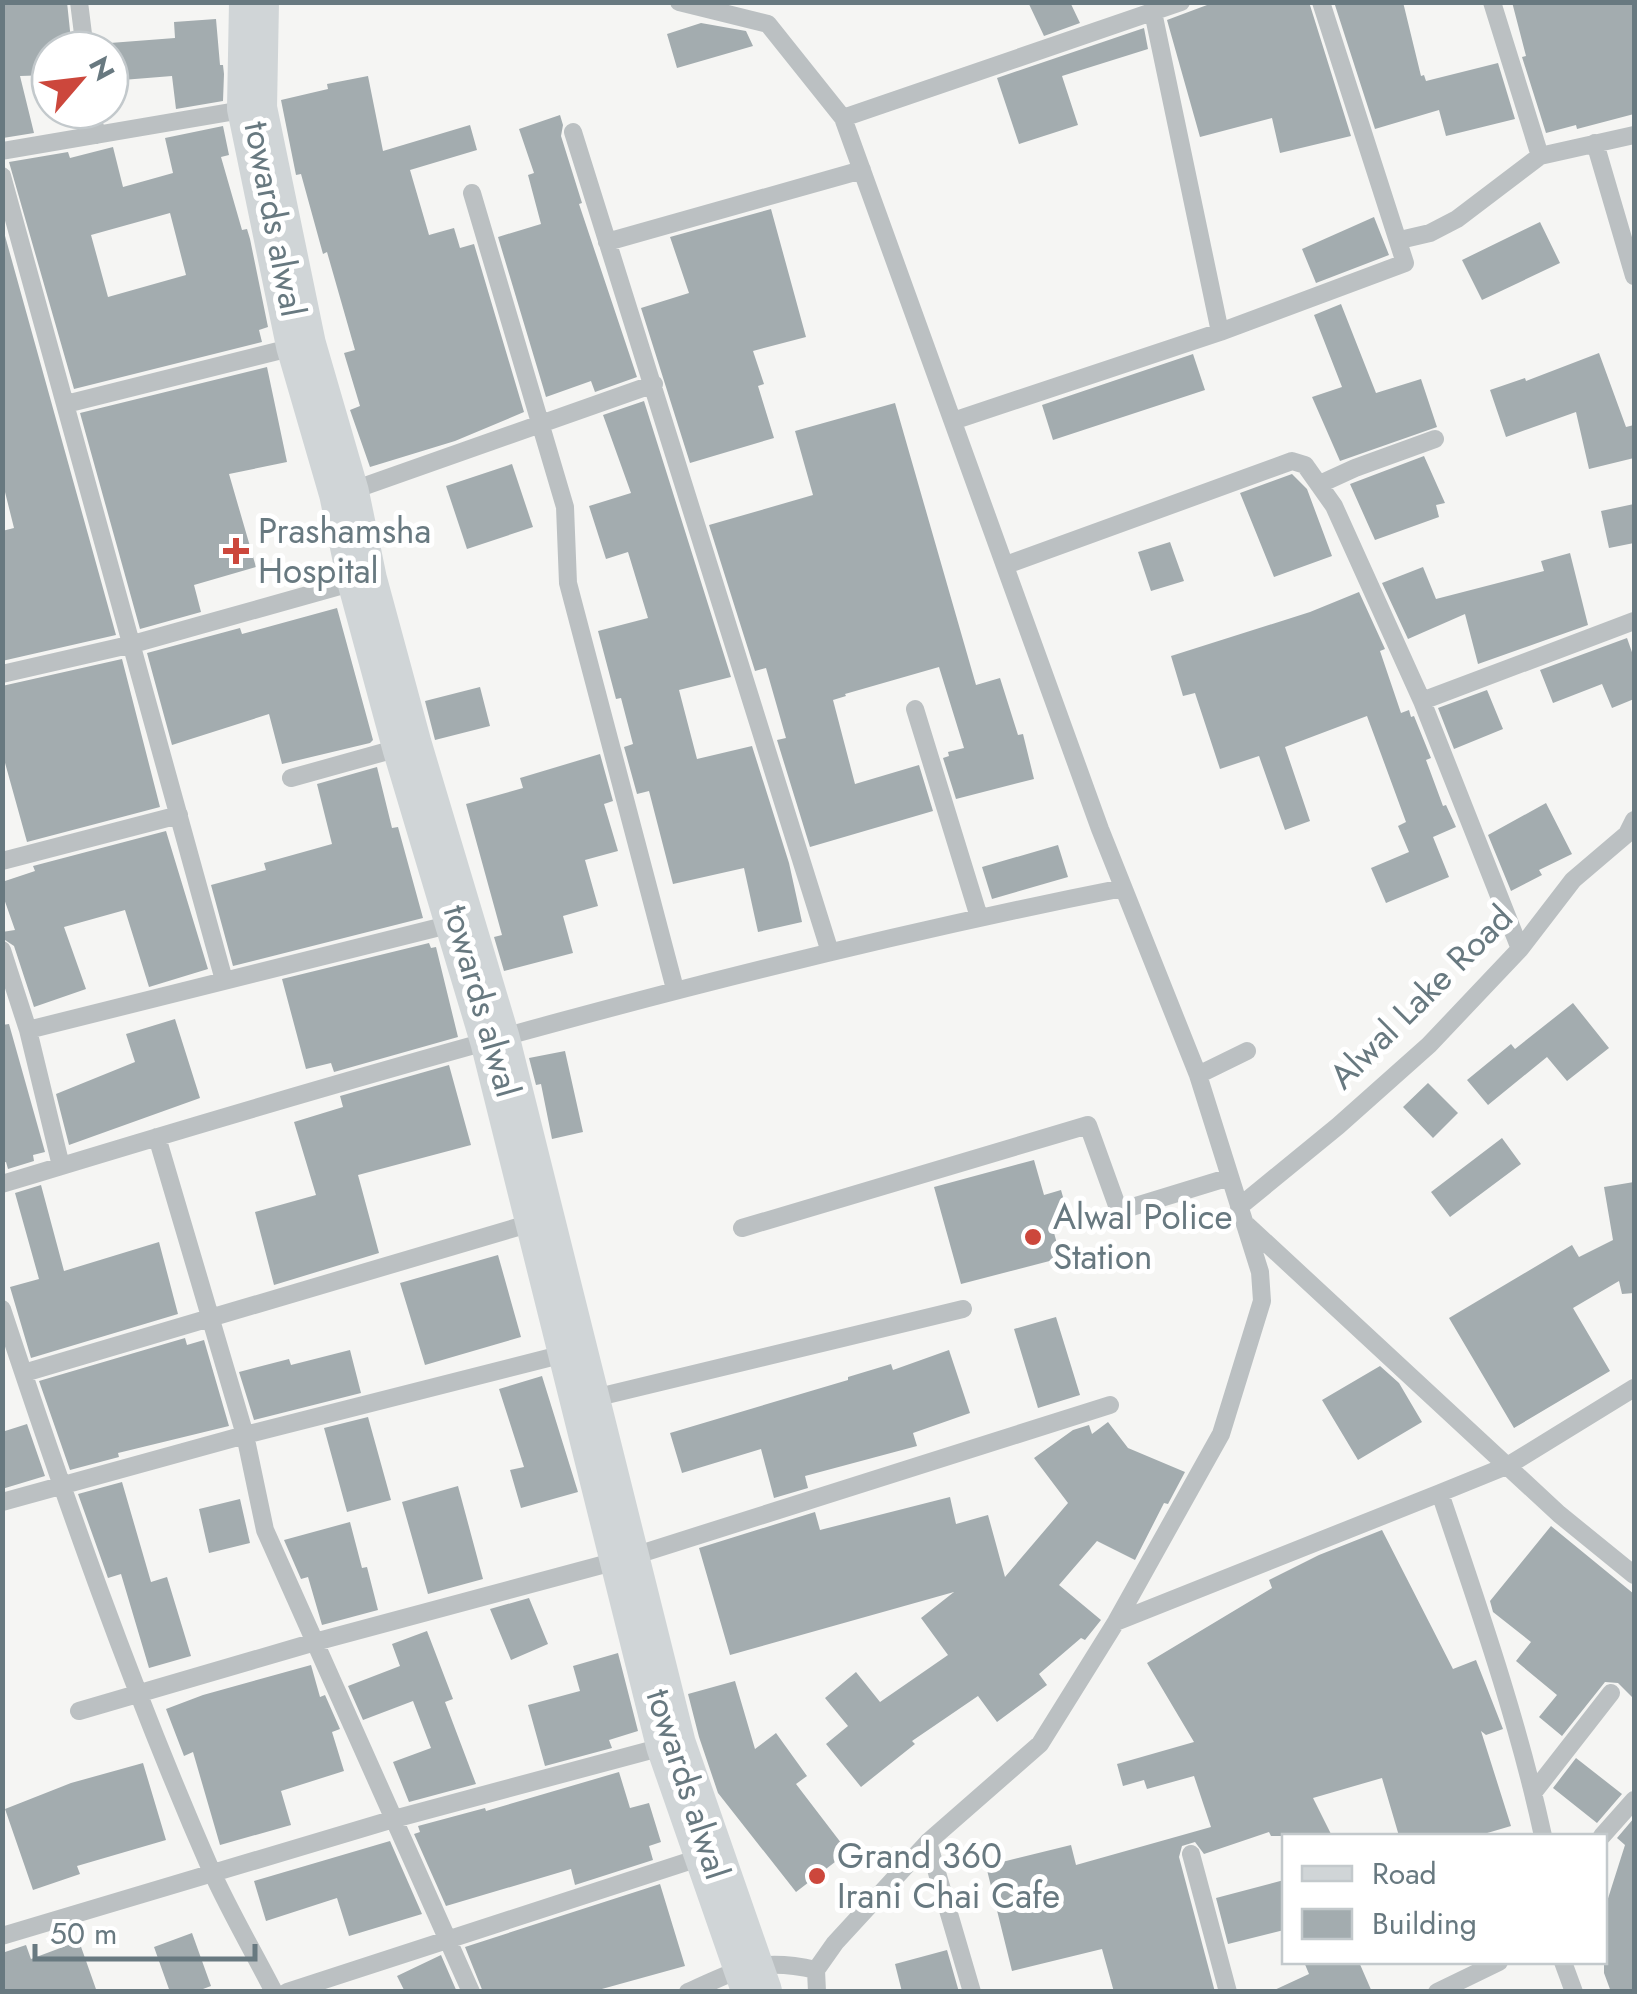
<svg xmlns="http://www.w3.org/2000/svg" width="1637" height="1994" viewBox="0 0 1637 1994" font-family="Jost,sans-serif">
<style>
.building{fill:#a3acaf;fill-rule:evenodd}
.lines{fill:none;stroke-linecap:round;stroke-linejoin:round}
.minor{stroke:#bbc0c2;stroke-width:18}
.major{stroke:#d0d5d7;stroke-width:50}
.poi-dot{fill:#cc473c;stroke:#fff;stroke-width:4}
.labels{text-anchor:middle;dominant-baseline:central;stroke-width:10;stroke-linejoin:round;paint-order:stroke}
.street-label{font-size:35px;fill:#687980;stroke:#fff}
.poi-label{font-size:35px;fill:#687980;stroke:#fff;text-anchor:start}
</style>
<rect width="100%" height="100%" fill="#f5f5f3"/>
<path class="building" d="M2,2H67L72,50H50V75L20,76L34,133L3,138Z
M1028,2H1070L1080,23L1044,36Z
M1215,2H1309L1351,136L1280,153L1272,118L1200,137L1167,20Z
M1334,2H1403L1421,76L1424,75L1426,81L1498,63L1515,119L1446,136L1439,110L1375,129Z
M1512,2H1634V114L1577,129L1576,125L1546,133L1522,57L1526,56Z
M216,19L220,65H223L224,74L223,101L176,109L172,76L110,81V43L175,38L174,22Z
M701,23L746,31L753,46L677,68L667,34Z
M1144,28L1148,49L1062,76L1078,125L1019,144L997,78Z
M368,76L383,151L470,125L477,150L410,170L429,235L454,228L460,248L474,244L524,412L455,441L370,467L350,410L360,406L344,353L355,350L327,252L323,254L301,174L296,175L281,100L328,89L327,84Z
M560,115L563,125L561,136L582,203L579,204L637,377L595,392L591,381L546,397L498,237L541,224L528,175L534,173L519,129Z
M223,126L229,155L221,157L242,230L247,229L250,239L268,327L259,330L262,342L74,389L9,162L68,152L70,158L113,147L123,187L173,173L165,138ZM170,213L186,275L108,297L91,235Z
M771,209L806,337L753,351L764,384L758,386L774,438L690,463L641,308L689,293L670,237Z
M1374,217L1389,255L1316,283L1302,249Z
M1540,222L1560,263L1482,300L1462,260Z
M2,225L116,635L2,661V531L14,528L2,480Z
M1341,304L1376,393L1421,379L1437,427L1340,461L1312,397L1342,387L1314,315Z
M1599,353L1626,427L1634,425V458L1589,469L1576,412L1506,437L1490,390L1525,378L1526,381Z
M1193,354L1205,390L1053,440L1042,405Z
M267,367L287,462L229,474L256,567L194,585L201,612L140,629L80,413Z
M644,401L731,677L679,690L697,759L752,746L789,863L802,922L758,932L744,868L673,884L649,791L637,794L624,747L633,744L621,698L616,699L598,631L648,618L628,552L606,559L589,506L631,493L603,415Z
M895,403L976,685L1000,678L1018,735L1023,734L1034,779L956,799L943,758L949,756L948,752L964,748L939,667L845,694L846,696L833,700L855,784L919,765L933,811L810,847L777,740L786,738L766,668L755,671L709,525L813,495L795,431Z
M1424,456L1445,503L1436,505L1439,517L1375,540L1350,484Z
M512,464L533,527L467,549L446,486Z
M1292,474L1307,489L1332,556L1274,577L1240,493Z
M1634,504V543L1609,548L1601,511Z
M1170,542L1184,581L1151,591L1138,552Z
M1570,553L1588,625L1478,664L1465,614L1408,639L1382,583L1423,567L1436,599L1544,571L1541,561Z
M1359,592L1385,649L1380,651L1401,713L1409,710L1411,717L1414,716L1431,758L1426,760L1443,806L1446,805L1456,827L1433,837L1449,877L1386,903L1371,868L1409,852L1398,826L1406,822L1367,716L1285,747L1310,821L1285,830L1259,756L1220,769L1195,693L1183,696L1171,656L1310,612Z
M337,608L373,740L370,743L282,764L269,714L172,745L147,653L240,628L242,634Z
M1627,638L1634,658V699L1612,708L1602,684L1553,703L1540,670Z
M122,659L160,807L27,842L2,752V686Z
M480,687L490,726L435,740L425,701Z
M1487,690L1503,729L1454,749L1438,708Z
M600,754L613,801L604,804L618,851L585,860L598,906L563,916L573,953L504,971L494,937L502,935L466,804L523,788L520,778Z
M377,767L392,828L398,827L423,918L233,966L211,885L266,870L264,863L332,844L317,784Z
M1546,803L1572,854L1539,870L1542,875L1511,891L1488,835Z
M166,831L208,969L149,987L125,910L64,927L86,989L34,1007L14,946L2,938V932L15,930L2,893V882L35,871L33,866Z
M1058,845L1068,877L992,899L982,867Z
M429,943L431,948L436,947L458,1037L334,1072L331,1063L306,1069L282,979Z
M1573,1003L1609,1048L1567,1081L1547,1057L1488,1105L1467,1080L1511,1044L1515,1049Z
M175,1019L200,1098L69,1145L56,1094L135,1062L126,1034Z
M9,1024L45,1152L33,1155L34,1161L8,1169L6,1162L2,1163V1025Z
M565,1051L583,1132L552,1139L541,1084L536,1085L529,1058Z
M449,1065L471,1145L358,1175L379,1253L274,1285L255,1212L316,1195L294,1122L343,1107L340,1096Z
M1428,1083L1458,1113L1433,1138L1403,1107Z
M1502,1138L1521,1164L1450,1217L1431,1192Z
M1034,1160L1044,1195L1061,1190L1069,1218L1051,1222L1061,1258L961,1284L934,1187Z
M1634,1182V1293L1622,1294L1619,1281L1573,1308L1610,1371L1514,1428L1449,1318L1572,1245L1579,1257L1613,1240L1604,1187Z
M41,1185L64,1271L159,1242L178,1314L31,1358L10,1287L39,1279L15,1193Z
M498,1255L521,1337L425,1365L400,1283Z
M1056,1317L1080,1395L1038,1408L1014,1329Z
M185,1338L187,1345L204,1340L229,1426L118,1453L119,1457L70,1470L39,1381Z
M350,1350L361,1393L254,1420L239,1372L289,1359L291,1365Z
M949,1350L970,1413L913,1433L917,1446L805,1476L808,1488L774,1498L761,1449L682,1473L670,1433L848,1380V1377L891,1364L893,1370Z
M1380,1366L1399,1383L1422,1422L1358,1460L1322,1400Z
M542,1376L578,1492L521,1508L510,1470L524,1467L499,1389Z
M368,1417L391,1500L347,1512L324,1428Z
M1108,1422L1128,1448L1185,1472L1168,1504L1164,1503L1135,1560L1097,1541L1059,1585L1101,1620L1085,1640L1081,1638L1039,1674L1047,1685L997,1722L978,1696L912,1741L915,1744L861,1787L826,1744L848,1726L825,1698L856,1672L880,1702L948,1655L921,1618L954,1592L730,1655L699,1548L815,1512L820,1530L950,1497L956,1524L988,1515L1005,1577L1068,1503L1034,1458L1073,1430L1089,1425L1092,1434Z
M27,1424L45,1476L2,1489V1432Z
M122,1482L151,1582L167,1577L191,1656L149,1668L121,1574L108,1578L78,1494Z
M458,1486L483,1579L428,1594L402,1502Z
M240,1499L250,1543L209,1553L199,1509Z
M350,1522L362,1568L367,1567L378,1610L322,1625L308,1577L301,1579L284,1540Z
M1551,1526L1634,1594V1699L1618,1683L1605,1682L1562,1736L1539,1717L1557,1695L1516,1661L1531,1642L1493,1612L1490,1601Z
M1382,1530L1453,1669L1476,1660L1503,1729L1486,1735L1481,1731L1511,1826L1477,1836H1399L1382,1778L1313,1798L1332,1836H1271L1269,1832L1204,1854L1195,1842L1182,1846L1179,1857L1215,1992H1114L1102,1949L1012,1971L986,1866L1071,1845L1076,1865L1211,1827L1194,1776L1147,1789L1144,1780L1123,1786L1117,1764L1194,1742L1147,1663L1272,1588L1269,1580L1319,1555Z
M529,1598L548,1644L511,1660L490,1609Z
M427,1631L453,1699L445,1702L476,1784L409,1802L393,1762L431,1748L413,1701L363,1720L348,1686L400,1666L392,1644Z
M618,1653L638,1731L609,1740L612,1748L545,1766L528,1705L580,1691L573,1666Z
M311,1665L320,1697L325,1695L340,1729L332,1732L344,1771L281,1791L291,1825L220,1845L193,1752L184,1756L166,1709L203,1695Z
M735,1681L755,1749L776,1733L807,1776L796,1784L848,1852L796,1892L718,1793L699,1737L688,1694Z
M1576,1758L1622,1794L1597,1823L1553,1788Z
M143,1763L166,1840L77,1866L80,1874L33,1890L5,1809L71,1783Z
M619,1772L630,1808L649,1803L661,1842L649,1846L653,1860L575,1885L571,1869L446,1906L414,1834L420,1832L418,1826L485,1808L486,1811Z
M1634,1818V1992H1611L1604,1973V1911L1625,1845L1617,1838Z
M390,1841L422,1914L349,1936L337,1898L266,1921L254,1881Z
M1284,1880V1930L1228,1944L1216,1898Z
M660,1884L685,1966L591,1992H483L465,1947Z
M192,1933L211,1986L195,1992H170L154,1947Z
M79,1941L97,1992H2V1953L26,1945L31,1959Z
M947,1950L959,1992H902L895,1964Z
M441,1955L457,1992H405L397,1976Z
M1304,1962H1359L1372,1992H1270L1309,1974Z"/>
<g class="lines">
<path class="minor" d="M79,2L85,50
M679,2L768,24L843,118L1100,829L1198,1075L1260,1272L1262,1301L1221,1434L1116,1622L1040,1744L928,1842L835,1943L816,1970
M1492,2L1540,156
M1153,12L1220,332
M92,110L96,135
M843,118L1181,2
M573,132L830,952
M1595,143L1634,276
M2,151L248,109
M2,176L224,980
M472,193L565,507L568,583L675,989
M1400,240L1430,233L1457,219L1540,156L1634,135
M607,242L862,170
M66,404L298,346
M953,421L1220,332L1405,263L1321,2
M1320,484L1355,468L1435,439
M345,493L654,384
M1006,565L1292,461L1305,465L1334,506L1422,701L1520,949
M2,674L133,644L361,580
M1422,701L1634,621
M915,709L979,917
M291,778L406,746
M2,861L179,815
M2,950L28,1030L61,1166
M28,1030L456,923
M1198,1075L1247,1051
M157,1137L245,1435L265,1530L471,1992
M2,1184C372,1071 744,963 1123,888
M1239,1207L1338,1126L1429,1045L1520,949L1573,880L1627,834L1634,820
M1247,1225L1559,1514L1634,1575
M742,1228L1088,1125L1119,1211L1230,1177
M2,1309C65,1499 131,1687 211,1870C230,1912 253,1951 274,1992
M24,1373L535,1222
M590,1399L963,1309
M2,1502L245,1435L568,1353
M1116,1622L1440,1493
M79,1711L315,1642L624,1559L1110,1405
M1533,1793L1611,1693
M1543,1836C1518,1720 1478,1606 1440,1493L1509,1465L1634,1388
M1602,1836L1634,1800
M928,1842L972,1992
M1191,1854L1228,1992
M2,1936L394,1819L670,1745
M1563,1962L1574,1992
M287,1992L705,1856
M688,1992C739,1969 759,1957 816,1970L817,1992
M1437,1992L1499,1962"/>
<path class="major" d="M254,2L252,108L301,345L344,493L362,580L407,746L495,1040L671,1745L757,1992"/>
</g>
<g class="poi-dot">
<path d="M231 536h10v10h10v10h-10v10h-10v-10h-10v-10h10z"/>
<circle cx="1033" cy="1237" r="10"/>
<circle cx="817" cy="1876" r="10"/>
</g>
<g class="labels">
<g class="street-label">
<text transform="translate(275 219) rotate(79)">towards alwal</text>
<text transform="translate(1421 997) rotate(-45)">Alwal Lake Road</text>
<text transform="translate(482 1001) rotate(74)">towards alwal</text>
<text transform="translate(688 1784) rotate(72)">towards alwal</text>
</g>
<g class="poi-label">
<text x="258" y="531">Prashamsha<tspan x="258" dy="40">Hospital</tspan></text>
<text x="1053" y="1217">Alwal Police<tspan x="1053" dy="40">Station</tspan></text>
<text x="837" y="1856">Grand 360<tspan x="837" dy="40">Irani Chai Cafe</tspan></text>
</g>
</g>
<rect width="1637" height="1994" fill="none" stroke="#687980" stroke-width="10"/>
<rect x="1282" y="1834" width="325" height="130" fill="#ffffff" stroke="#c3c9cc" stroke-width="2.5"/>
<rect x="1302" y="1866" width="50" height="15" fill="#d0d5d7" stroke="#c3c9cc" stroke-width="2.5"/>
<text x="1372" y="1884" font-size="30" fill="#687980">Road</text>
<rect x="1302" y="1909" width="50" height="30" fill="#a3acaf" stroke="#c3c9cc" stroke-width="2.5"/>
<text x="1372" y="1934" font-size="30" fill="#687980">Building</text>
<g transform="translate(80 80) rotate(62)"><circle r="48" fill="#ffffff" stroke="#c3c9cc" stroke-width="2.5"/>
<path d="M0-8L18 38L0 25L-18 38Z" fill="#cc473c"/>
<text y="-15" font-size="28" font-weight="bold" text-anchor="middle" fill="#687980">N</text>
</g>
<path d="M35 1944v15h220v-15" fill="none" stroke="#687980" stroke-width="5"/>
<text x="50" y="1944" font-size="30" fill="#687980" stroke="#ffffff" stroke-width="8" paint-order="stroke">50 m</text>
</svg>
